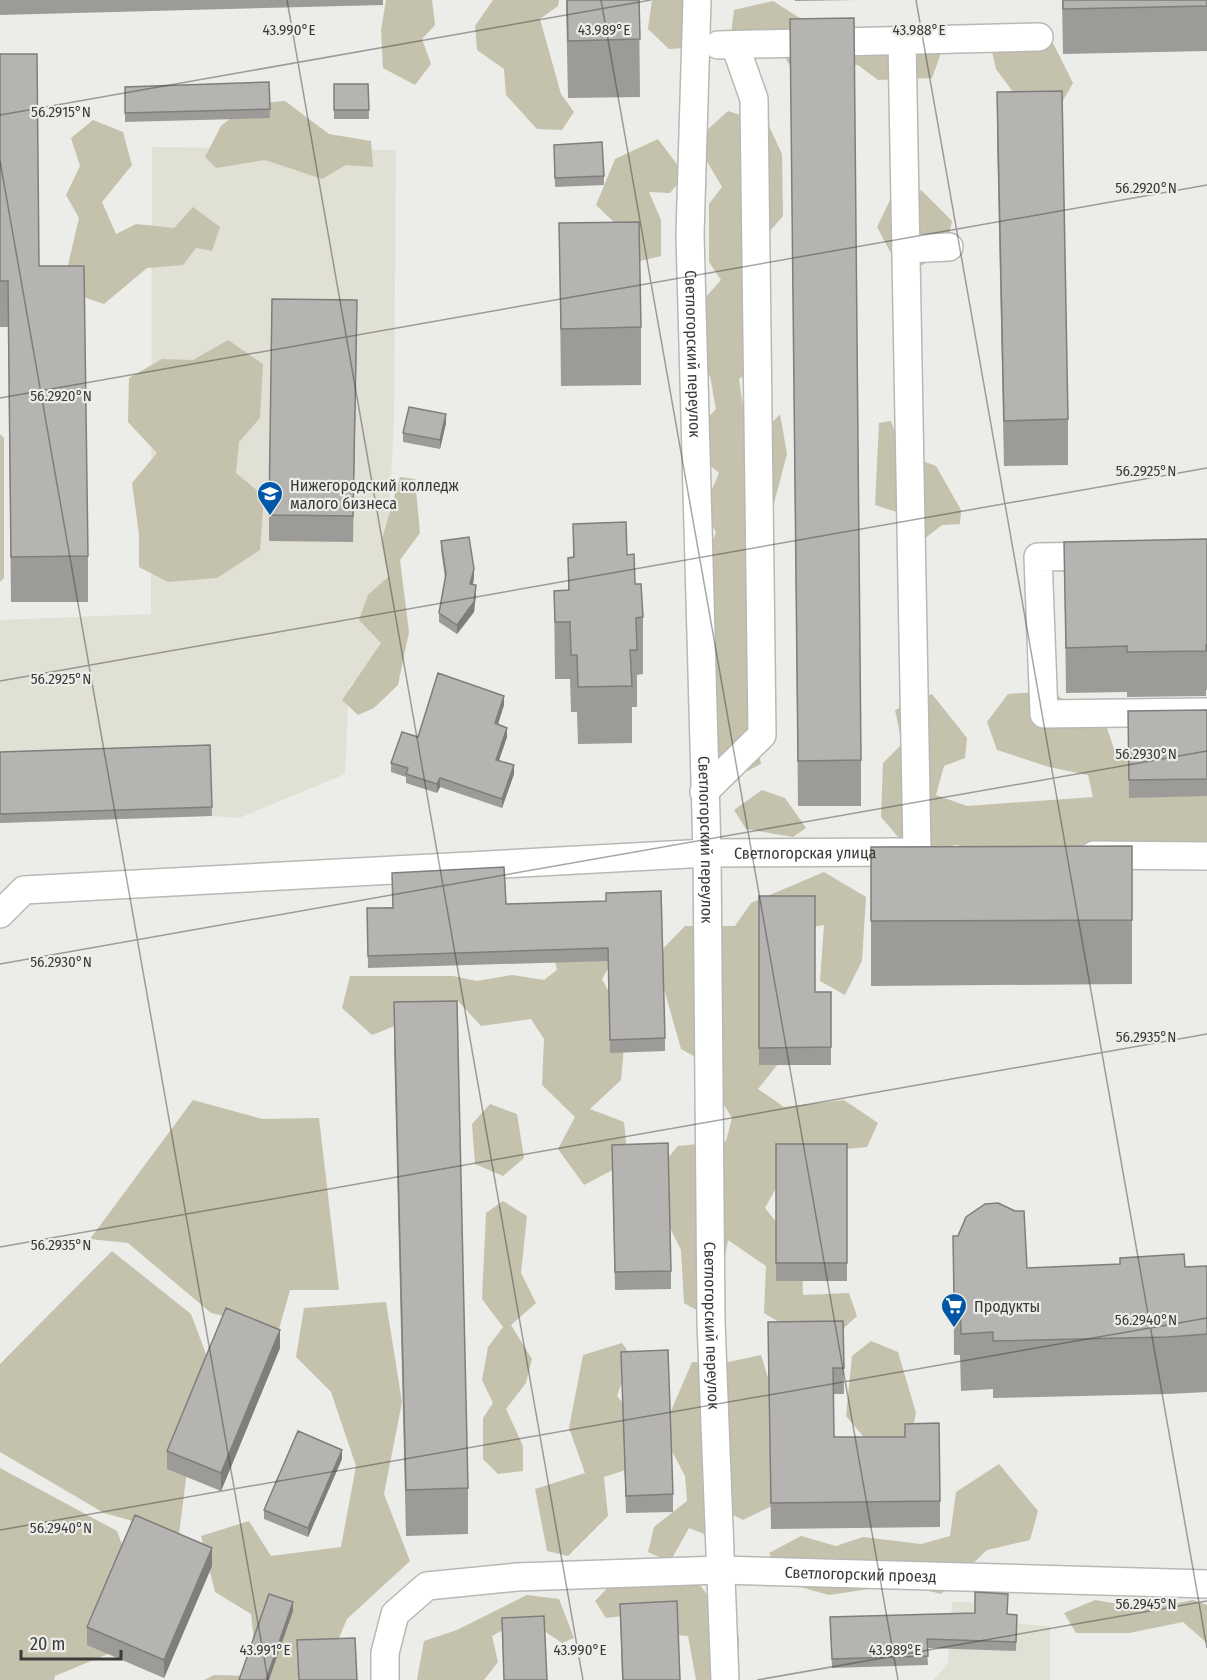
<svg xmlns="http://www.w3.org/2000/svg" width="1207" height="1680" viewBox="0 0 1207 1680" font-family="'Fira Sans Condensed',sans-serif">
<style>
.built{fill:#e1e0d5}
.green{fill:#c4c2ad}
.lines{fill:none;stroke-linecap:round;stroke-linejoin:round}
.street-casing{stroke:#b8b8b4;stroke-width:30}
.street{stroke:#fff;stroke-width:27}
.wall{fill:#9c9b98}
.shaded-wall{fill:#7f7e7c}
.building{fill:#b5b4b1;stroke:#7f7e7c;stroke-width:1.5}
.ticks{fill:none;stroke:#3b3a39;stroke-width:1.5;stroke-opacity:0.45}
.labels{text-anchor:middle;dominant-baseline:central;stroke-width:4.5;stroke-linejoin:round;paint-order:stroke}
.street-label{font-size:16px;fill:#3b3a39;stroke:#ecece8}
.poi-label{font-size:16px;fill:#3b3a39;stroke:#ecece8;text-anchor:start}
.ticks-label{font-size:15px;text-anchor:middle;fill:#3b3a39;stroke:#ecece8;stroke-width:4.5;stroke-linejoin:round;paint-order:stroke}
</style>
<rect width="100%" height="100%" fill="#ecece8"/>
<path class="built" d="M152,147L396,150L394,420L382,654L349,687L345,774L239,818L212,816L0,823V620L151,614Z
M952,1602L1008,1603V1623L1050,1626V1680H933L948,1664Z"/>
<path class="green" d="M386,0H432L435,25L422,39L431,64L415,85L383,68L381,30Z
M493,0H559L558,6L540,19L561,94L574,112L562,130L537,129L506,95L504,69L477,50L475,26Z
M652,0H688L685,48L669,49L648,29Z
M773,1L822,32L899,25L947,34L1049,35L1073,83L1049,125L998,109L1013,92L996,69L991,47L962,54L941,53L932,78L878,80L858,65L790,66L780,49L731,35L734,10Z
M285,101L329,134L371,141L373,167L346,165L322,179L265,160L216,168L205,157L221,126L248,104Z
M728,111L768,124L782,154L783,216L758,245L765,360L739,379L745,419L763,433L780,414L787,454L772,511L745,521L757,566L746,630L767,674L747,696L761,764L730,780L696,763L716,633L689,603L716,532L703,510L719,473L700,457L695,431L716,409L710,376L686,365L697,307L721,280L709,262V204L722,187L695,141Z
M93,120L123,132L132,165L102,202L116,234L136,224L174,228L193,207L220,227L212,251L196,248L183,265L147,268L104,304L77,295L68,265L79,218L66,195L80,166L71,138Z
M658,139L685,175L670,193L649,192L661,220V256L636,262L618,226L596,205L615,159Z
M921,190L952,221L945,254L920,266L893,257L877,227L890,200Z
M228,340L263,364L260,418L239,442L236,473L264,496L260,550L217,578L168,582L139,567V534L132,483L157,453L128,422L129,378L162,359L193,360Z
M891,421L903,454L936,466L961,510L960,524L942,525L919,543L900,513L875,505L879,423Z
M0,434L4,438V578L0,582Z
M400,477L415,479L420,533L400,560L409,632L398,685L374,708L358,715L342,700L381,643L359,620L368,595L388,577L382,539Z
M1050,691L1107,728L1115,752L1154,748L1207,779V855L1195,860L1162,841L1130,862L1024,873L1015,846L982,849L955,845L916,858L881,817L883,763L902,744L895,710L932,694L967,738L965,758L944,766L936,795L967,806L1093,797L1088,775L1049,767L997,750L987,722L1008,694Z
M762,790L785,798L806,828L793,837L746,829L734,810Z
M824,872L866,897L862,961L845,995L820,981L824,925L786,932L794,1044L758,1089L784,1107L844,1100L878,1123L867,1147L836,1150L787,1168L765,1208L802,1254L803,1295L849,1293L857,1316L835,1336H802L764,1313L766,1266L728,1240L721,1279L702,1313L684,1303L681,1250L647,1182L678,1146L726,1141L732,1118L719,1097L724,1073L681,1049L655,957L685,926H735L751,903Z
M549,931L624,941L602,979L626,1024L621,1080L590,1109L624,1122L628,1162L584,1185L558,1149L575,1117L542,1085L544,1039L531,1019L481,1026L458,1001L372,1035L342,1008L350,976H453L477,981L512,975L544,980L557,970Z
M193,1100L262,1119L319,1118L339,1290H290L279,1329L211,1313L128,1243L90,1239Z
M490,1104L517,1114L524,1158L503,1176L475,1164L472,1124Z
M503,1201L527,1216L521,1273L536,1303L511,1325L532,1359L526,1383L506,1409L523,1446V1471L498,1474L483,1459V1418L493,1403L482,1380L488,1347L503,1327L482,1299L486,1213Z
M112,1251L191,1314L215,1378L192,1432L179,1534L104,1513L0,1452V1364Z
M386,1302L402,1402L384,1494L410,1561L347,1619L321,1680H204L214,1675L258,1676L251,1614L215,1592L201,1536L249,1521L271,1556L341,1547L356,1466L331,1392L296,1357L304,1308Z
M871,1341L898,1352L916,1413L910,1441L879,1455L846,1416L852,1356Z
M622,1343L631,1356L617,1396L640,1423L641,1465L604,1477L608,1516L568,1556L547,1551L535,1489L585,1473L569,1428L583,1355Z
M761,1355L789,1447L776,1504L743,1520L727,1512L707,1535L689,1528L670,1562L648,1552L654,1527L687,1501L685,1476L662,1432L692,1362L724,1363Z
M999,1464L1038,1511L1030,1540L987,1550L941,1594L902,1584L829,1595L786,1583L769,1553L801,1536L836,1546L863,1537L921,1544L950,1536L956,1492Z
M0,1468L117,1531L143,1602L127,1646L55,1676L54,1680H0Z
M618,1577L696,1580L739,1636L738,1680H696L688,1636L666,1634L647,1613L606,1618L595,1601Z
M527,1595L559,1599L574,1638L562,1643L525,1618L492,1636L498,1662L484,1680H417L424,1641L457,1630Z
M1095,1600L1147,1609L1193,1600L1207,1605V1643L1183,1622L1129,1633H1076L1064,1613Z"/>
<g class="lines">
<defs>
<g id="street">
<path id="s1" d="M697,0L690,235L707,853L711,1322L725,1680"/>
<path d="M902,40L917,852"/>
<path d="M718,45L1039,37"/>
<path d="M906,249L949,247"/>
<path d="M1101,556L1038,557L1044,714L1207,712"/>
<path d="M704,792L762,735L754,99L735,45"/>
<path d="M1094,855L1207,856"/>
<path id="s2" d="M0,914L24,890L707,853L906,852"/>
<path id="s3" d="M385,1680V1653L395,1614L427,1586L517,1577L721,1570L1207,1584"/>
</g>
</defs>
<use href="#street" class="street-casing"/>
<use href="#street" class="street"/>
</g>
<path class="wall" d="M0,0H383V5L0,15Z
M566,0H639L640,97L568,98Z
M795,0H856L795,1Z
M1062,0H1207V51L1063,54Z
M790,19L861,760V806H798Z
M0,54L39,266L88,556V602H11L8,327H0Z
M269,82L270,118L125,122V87Z
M334,84H368L369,119H334Z
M997,92L1068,419V465L1004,466L997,138Z
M554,154L604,176V185L555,187Z
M559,223L641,327V385L561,386Z
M357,326L353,542L269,541V515Z
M446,423L440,449L403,442V433Z
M573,524L627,555L635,584L643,617V674L637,675V707H632V743L578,744L577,712H571L570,679H555L554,591L568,590V558L573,557Z
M1207,539V690H1206V696L1127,697V692L1066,693L1064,542Z
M441,541L474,578L473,585L476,594L474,612L457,634L439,622V613L445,578L441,550Z
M504,705L498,724L507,737L499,760L514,774L502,808L440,787L437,793L406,783V777L391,772V763L418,737Z
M1207,710V796L1129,798L1128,711Z
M210,745L212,816L0,823V752Z
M1132,846V984L871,986V847Z
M759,896L815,992H831V1065H759Z
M606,901L665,1038V1051L610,1053L608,961L368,968L367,908Z
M394,1002L468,1488V1534L406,1536L394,1048Z
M776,1144H847V1281H776Z
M612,1145L671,1271V1289L615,1290Z
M953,1236L1027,1268L1185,1267L1207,1266V1392L1168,1394L993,1398V1389L961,1391L960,1355H954Z
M843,1321L844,1394H834V1437L940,1501V1527L771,1529L768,1348Z
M280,1348L221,1491L167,1469V1451Z
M621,1352L673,1494V1512L626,1513Z
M342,1459L308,1537L264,1519V1510Z
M212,1566L164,1678L87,1645V1627Z
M620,1604L680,1680H622Z
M1008,1614L1017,1615L1016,1651L927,1648L928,1665L832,1668L830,1617Z"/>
<path class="shaded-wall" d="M446,414V423L440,449V440Z
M474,569V578L470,593V584Z
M476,585V594L474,612L457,634V625Z
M504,696V705L495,733V723Z
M507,728V737L496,769V760Z
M514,765V774L502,808V799Z
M440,778V787L437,793V784Z
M280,1330V1348L221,1491V1473Z
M342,1450V1459L308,1537V1528Z
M212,1548V1566L164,1678V1660Z
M293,1602V1611L269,1680H266Z"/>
<path class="building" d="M567,0H639L640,39L568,41Z
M1063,0H1207V6L1063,9Z
M854,18L861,760L798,761L790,19Z
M0,54H37L39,266H84L88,556L11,557L8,281H0Z
M269,82L270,109L125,113V87Z
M334,84H368L369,110H334Z
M1062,91L1068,419L1004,421L997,92Z
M602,142L604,176L555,178L554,145Z
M639,222L641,327L561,329L559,223Z
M272,299L357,300L353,516L269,515Z
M409,407L446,414L440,440L403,433Z
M626,522L627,555L634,554L635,584H641L643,617L636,618L637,650H630L632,686L578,687L577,655H571L570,622H555L554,591L569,590L568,558L574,557L573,524Z
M469,537L474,569L470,584L476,585L474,602L457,625L439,613L446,574L441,541Z
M1207,539V645H1206V651L1127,652V646L1066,648L1064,542Z
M438,673L504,696L495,723L507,728L496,760L514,765L502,799L440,778L437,784L406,774L408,768L391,763L402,732L418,737Z
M1207,710V779L1129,780L1128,711Z
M210,745L212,807L0,814V752Z
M1132,846V920L871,921V847Z
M504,867L506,904L606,901V893L661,891L665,1038L610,1040L608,948L368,956L367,908H393L392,873Z
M759,896H815V992H831V1047L759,1048Z
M457,1001L468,1488L406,1490L394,1002Z
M668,1143L671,1271L615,1272L612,1145Z
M776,1144H847V1263H776Z
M998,1203L1015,1211H1024L1027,1268L1120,1264V1258L1184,1254L1185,1267L1207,1266V1334L1168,1337L993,1341V1332L961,1334L960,1298H954L953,1236H958L966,1217L985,1204Z
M226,1308L280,1330L221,1473L167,1451Z
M843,1321L844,1368H833L834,1437H905V1424L939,1423L940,1501L771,1503L768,1322Z
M668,1350L673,1494L626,1496L621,1352Z
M298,1431L342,1450L308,1528L264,1510Z
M135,1515L212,1548L164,1660L87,1627Z
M975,1592L1008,1594L1007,1614L1017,1615L1016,1642L927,1639L928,1656L832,1659L830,1617L975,1613Z
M269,1594L293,1602L266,1680H239Z
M677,1601L680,1680H623L620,1604Z
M544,1616L547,1680H504L502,1618Z
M355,1638L357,1680H299L297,1640Z"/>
<path class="ticks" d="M287,0L583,1680M601,0L898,1680M916,0L1207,1648M0,115L651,0M0,161L268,1680M0,398L1207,185M0,681L1207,468M0,964L1207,751M0,1247L1207,1034M0,1530L1207,1318M757,1680L1207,1601"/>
<defs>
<symbol id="university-pin" viewBox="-11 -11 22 30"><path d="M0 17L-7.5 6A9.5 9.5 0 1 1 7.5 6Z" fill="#0057a5" stroke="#ecece8"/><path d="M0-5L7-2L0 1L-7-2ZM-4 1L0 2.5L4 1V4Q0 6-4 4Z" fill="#fff"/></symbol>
<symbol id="supermarket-pin" viewBox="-11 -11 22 30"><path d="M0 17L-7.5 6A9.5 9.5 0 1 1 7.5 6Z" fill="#0057a5" stroke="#ecece8"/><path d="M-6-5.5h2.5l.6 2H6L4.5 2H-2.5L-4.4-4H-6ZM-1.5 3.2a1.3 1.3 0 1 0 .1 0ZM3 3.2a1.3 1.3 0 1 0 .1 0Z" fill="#fff"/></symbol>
</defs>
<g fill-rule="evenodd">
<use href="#university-pin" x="255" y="479" width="30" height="40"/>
<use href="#supermarket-pin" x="939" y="1291" width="30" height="40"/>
</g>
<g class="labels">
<g class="street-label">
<text stroke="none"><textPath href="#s1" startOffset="354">Светлогорский переулок</textPath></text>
<text stroke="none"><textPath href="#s1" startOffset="840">Светлогорский переулок</textPath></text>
<text stroke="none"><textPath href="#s2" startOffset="816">Светлогорская улица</textPath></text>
<text stroke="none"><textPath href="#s1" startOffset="1326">Светлогорский переулок</textPath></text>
<text stroke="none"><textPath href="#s3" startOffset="544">Светлогорский проезд</textPath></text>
</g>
<g class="poi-label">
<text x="290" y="485">Нижегородский колледж<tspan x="290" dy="18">малого бизнеса</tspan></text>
<text x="974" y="1306">Продукты</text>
</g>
</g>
<g class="ticks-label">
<text x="289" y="35">43.990°E</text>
<text x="604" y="35">43.989°E</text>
<text x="919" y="35">43.988°E</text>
<text x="61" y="117">56.2915°N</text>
<text x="1146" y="193">56.2920°N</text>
<text x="61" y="401">56.2920°N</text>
<text x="1146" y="476">56.2925°N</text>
<text x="61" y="684">56.2925°N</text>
<text x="1146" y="759">56.2930°N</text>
<text x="61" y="967">56.2930°N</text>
<text x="1146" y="1042">56.2935°N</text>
<text x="61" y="1250">56.2935°N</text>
<text x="1146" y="1325">56.2940°N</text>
<text x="61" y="1533">56.2940°N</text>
<text x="1146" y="1609">56.2945°N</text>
<text x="265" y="1655">43.991°E</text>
<text x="580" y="1655">43.990°E</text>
<text x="895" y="1655">43.989°E</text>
</g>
<path d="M21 1650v9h100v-9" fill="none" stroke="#3b3a39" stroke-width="3"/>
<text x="30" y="1650" font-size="18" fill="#3b3a39" stroke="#ecece8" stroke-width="4.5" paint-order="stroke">20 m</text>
</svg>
